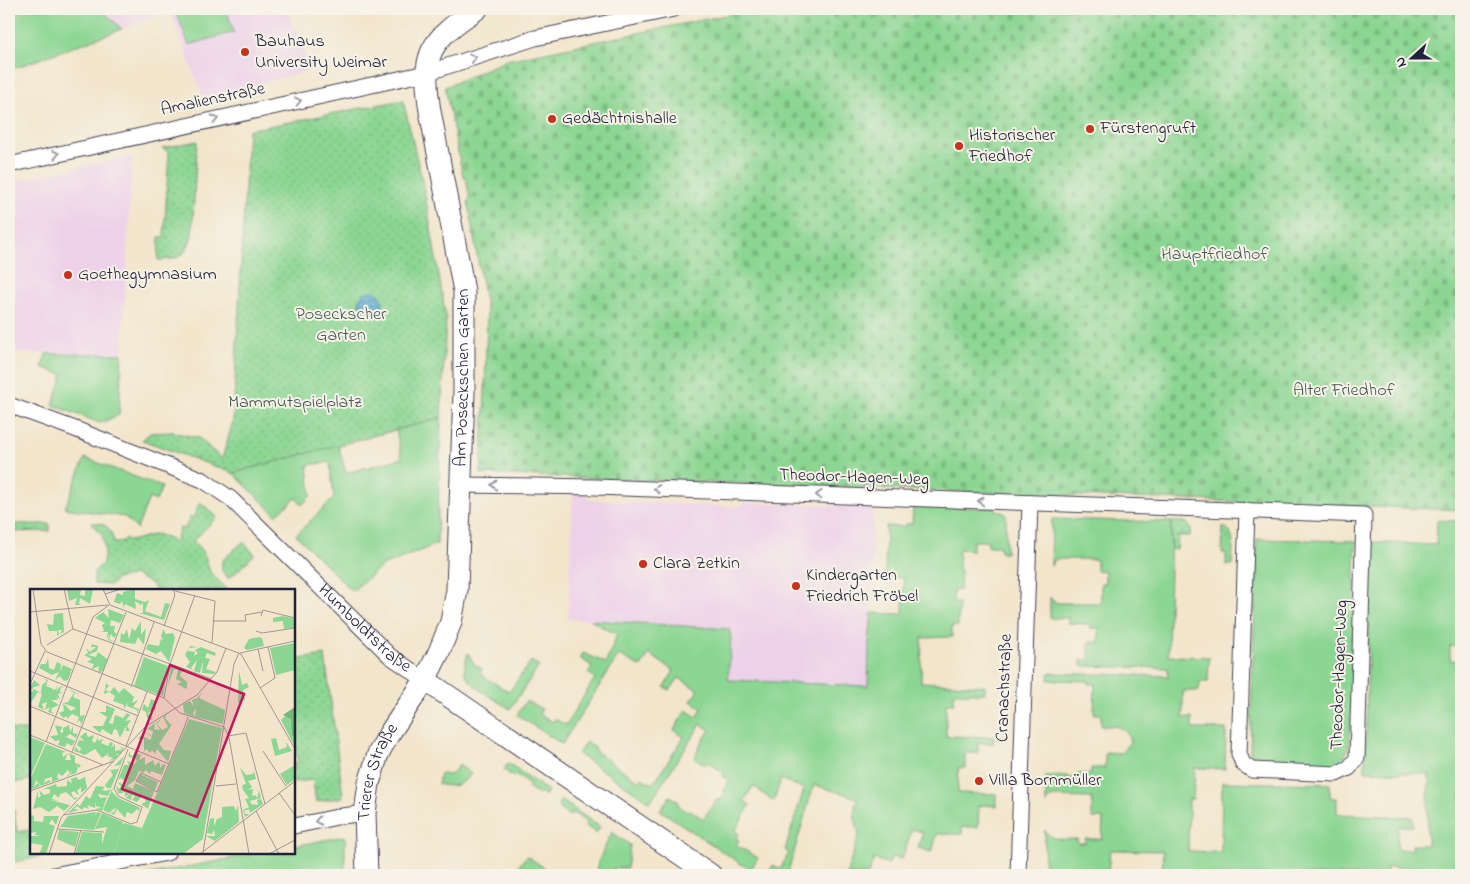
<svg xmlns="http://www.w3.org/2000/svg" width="1470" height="884" viewBox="0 0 1470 884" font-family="'Indie Flower',sans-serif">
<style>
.built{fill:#edd1e9}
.grass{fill:url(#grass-dots);stroke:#567c66}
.cemetery{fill:url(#cemetery-stones);stroke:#567c66}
.garden{fill:#8bd692;stroke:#567c66}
.water{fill:url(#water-rules);stroke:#3b6686}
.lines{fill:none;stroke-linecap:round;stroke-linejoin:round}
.street-casing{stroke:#413f51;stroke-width:17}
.secondary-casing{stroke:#413f51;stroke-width:23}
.street{stroke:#fff;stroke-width:15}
.secondary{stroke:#fff;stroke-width:21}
.oneway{stroke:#9c9ca7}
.poi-dot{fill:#c8321e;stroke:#f7f3e8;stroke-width:2}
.labels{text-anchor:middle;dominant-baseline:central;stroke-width:4;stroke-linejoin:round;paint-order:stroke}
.poi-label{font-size:18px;fill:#22223b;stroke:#f7f3e8;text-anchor:start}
.street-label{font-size:18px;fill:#22223b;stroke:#f7f3e8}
.park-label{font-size:18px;fill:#425855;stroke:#f7f3e8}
.inset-road{fill:none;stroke:#9f9791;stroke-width:1}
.view{fill:#c2185b;fill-opacity:0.15;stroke:#c2185b;stroke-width:2.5}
.inset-edge{fill:none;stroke:#22223b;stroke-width:2.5}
</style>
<defs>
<pattern id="grass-dots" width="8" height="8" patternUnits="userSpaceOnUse" patternTransform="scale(1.25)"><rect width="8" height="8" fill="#8bd692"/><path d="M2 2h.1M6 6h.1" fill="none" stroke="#78b77f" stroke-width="1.8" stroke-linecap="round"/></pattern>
<pattern id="cemetery-stones" width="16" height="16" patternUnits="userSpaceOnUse" patternTransform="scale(1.25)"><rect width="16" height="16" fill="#8bd692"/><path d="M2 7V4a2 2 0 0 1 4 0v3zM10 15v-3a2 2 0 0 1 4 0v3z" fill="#78b77f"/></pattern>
<pattern id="water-rules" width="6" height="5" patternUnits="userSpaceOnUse" patternTransform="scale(1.25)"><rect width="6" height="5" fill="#54aad0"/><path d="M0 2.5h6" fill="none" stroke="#458aaa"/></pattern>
</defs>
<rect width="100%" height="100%" fill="#f7f3e8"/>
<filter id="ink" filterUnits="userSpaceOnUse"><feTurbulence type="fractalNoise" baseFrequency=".02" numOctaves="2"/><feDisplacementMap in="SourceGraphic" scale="10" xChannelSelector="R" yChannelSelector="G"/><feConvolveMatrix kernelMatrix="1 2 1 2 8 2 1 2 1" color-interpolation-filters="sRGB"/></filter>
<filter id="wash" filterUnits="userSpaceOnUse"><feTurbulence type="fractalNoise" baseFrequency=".0096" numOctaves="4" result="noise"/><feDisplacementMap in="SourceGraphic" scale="20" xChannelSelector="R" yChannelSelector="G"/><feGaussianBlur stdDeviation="1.12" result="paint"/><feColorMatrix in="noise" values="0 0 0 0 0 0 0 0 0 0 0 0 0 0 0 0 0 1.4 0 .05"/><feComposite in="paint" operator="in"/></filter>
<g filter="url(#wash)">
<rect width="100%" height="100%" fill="#f2e5cb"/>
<path class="built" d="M101,9H286L311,70L204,99L170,11L122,29Z
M132,156L122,354L15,353L9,368V183Z
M573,491H583L590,500H595L738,507L747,503L873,506L872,613L869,642L868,686L728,680L731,637L729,629L568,619Z"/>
<path class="grass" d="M403,100L424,189L446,317L441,418L233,473L142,440L150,433L172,432L199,438L222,459L233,421L248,130Z
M197,141L192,235C185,257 181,259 158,260L159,237H164L169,152L162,148Z
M200,502L217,517L193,541L204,553L210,572L224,586L226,590H155L153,585L135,575L116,579L111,585L94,584V572L103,563L105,549L102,535L91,523C108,522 110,529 115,544L122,541L125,538L130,541L157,534L175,542L180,528L185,529L190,517L193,518Z
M9,514H14V524H50V531L9,532Z
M1171,522H1186L1191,528L1190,536H1178L1177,549H1171Z
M1223,526C1237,533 1232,552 1232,565H1226V553H1222Z
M243,542L255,554L229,579L222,571V561Z
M9,639L11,730H31V780L10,783L17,832L31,830V853H60L9,863Z
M325,655L343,797L316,802L313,780L294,782V763L298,762L295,743L294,742V660Z"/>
<path class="cemetery" d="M755,9H1461V510L481,474L485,393L487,314L468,202L470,199L466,178L463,177L445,87L507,60Z"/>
<path class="garden" d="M20,9H101L122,29L9,70V12Z
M175,9H226L234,32L189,45Z
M46,354H122L119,415L100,423L53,405L63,375L42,367Z
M441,418L437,544L382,566L352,591L296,535L334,498L330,462L308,465L311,496L302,505L296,498L276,515L233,473L338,445L346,473L402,458L396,430Z
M85,458L162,487L156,501L149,498L137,529L125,517L65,508Z
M913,507L993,508L1006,514V552H1000V546H988V541H973V550L959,549V569L961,570L960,590H953V602L959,603L958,626H952V637L922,638L921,682L985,686V693H954V703H946V736L994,737V743H978V753H965V768H958V793L996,794V806L979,805L978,827H962V834H937L932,852L918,848L923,832L912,829L902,859L892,856L889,864L874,859L868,875H846L859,835L854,814L857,798L814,785L787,875H765L773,866L780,869L789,853L785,850L804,789L781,779L774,801L760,792V790L753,786L744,801L750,805L735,831L739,834L736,839L739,840L736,845L758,858L750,870L660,810L670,796L678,801V805L686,811L690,810L703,819L717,799L720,801L726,792L723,790L729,781L722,776L724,773L708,762L705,765L695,758L700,745L710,730L701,724L650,802L578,754L586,742L595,748L596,752L637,780L643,779L653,784L684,737L674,730L686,710L697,717L702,709L691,701L698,690L679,678L670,690L664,687L674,671L649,654L641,667L619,655L562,744L517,715L526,701L542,709L539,714L553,722L555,719L566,725L595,678L588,673L592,666L580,658L583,653L606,663L617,634L604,628L591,620L729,629L731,637L728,680L868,686L869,642L872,613L903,614L904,578L885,577L886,526L904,527L905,524H912Z
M1052,519L1171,522L1168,656L1209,657L1208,682H1200L1199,691H1183V718H1192V729H1226L1225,769L1195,768L1193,799H1189L1188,851L1221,852L1222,782L1330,784V798H1337V814L1413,817V826H1398L1397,849L1412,850V845H1427L1429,774L1365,771L1371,542L1436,545L1437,520L1461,521V616H1458L1457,635H1461V646H1450V660L1461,661V875H1427L1426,868L1387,867V875H1162L1163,851L1110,850L1108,875H1044L1045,830C1051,842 1066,839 1077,839L1078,843H1085V839H1102L1103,818H1092V798L1054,797L1049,799L1046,805V776H1067V778H1077L1078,774H1091V768H1105V752L1121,753L1130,742C1127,725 1115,726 1101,726V714H1094L1095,684H1089V681L1048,680L1049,673L1168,676V668L1081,666V660H1089V642H1099V628H1090V624L1068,623V618H1050V597L1053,601L1057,603H1101V583H1105V571L1096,570V559H1058L1054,560L1051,566Z
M1257,539L1356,541L1350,737C1348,753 1346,758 1331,765L1257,762L1250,754Z
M468,653L474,664L482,669L480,674L509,692L531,661L539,666L510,709C498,701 469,686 465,673C464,666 466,659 468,653Z
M508,763L548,791L545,796L541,793L539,795L528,787L530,784L516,775L514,777L504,770Z
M459,765L471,774C462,786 452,788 438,784L440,773L447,775L452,774Z
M561,800L600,827L596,833L584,825L586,822L573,813L570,816L559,809L560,807L558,805Z
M612,832L630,845L627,868H614V875H598V862Z
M345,836V875H145L259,853H294V846Z
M527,856L549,871L553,874L552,875H518V866Z"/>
<path class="water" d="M359 303a12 12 0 1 1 24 0a12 12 0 1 1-24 0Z"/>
</g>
<g filter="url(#ink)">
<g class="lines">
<defs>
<g id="street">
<path d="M9,165L426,73L535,38L674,9"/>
<path id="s1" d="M9,405L75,429L203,480L231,499L390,656L425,680"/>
<path d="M461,485L596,487L1364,515L1357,758L1349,768L1336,774L1252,770L1243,764L1239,754L1247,511"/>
<path d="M294,826L342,816L365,813"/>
<path d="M53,875L167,853"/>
<path d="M1018,875L1030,503"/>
</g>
<g id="secondary">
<path d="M425,680L711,875"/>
<path id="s2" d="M367,875L365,813L369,783L378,754L389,734L425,680L439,652L451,622L457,590L464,392V291L430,111C421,53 429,41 477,9"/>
</g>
</defs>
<use href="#street" class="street-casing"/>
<use href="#secondary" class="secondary-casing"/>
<use href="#street" class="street"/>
<use href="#secondary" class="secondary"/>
</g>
<defs><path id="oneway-chevron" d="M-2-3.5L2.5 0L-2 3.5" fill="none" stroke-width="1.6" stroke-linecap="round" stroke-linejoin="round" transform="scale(1.25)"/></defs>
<g class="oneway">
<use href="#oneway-chevron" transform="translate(473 58) rotate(-18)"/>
<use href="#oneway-chevron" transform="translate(298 101) rotate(-13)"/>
<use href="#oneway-chevron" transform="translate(215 119) rotate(-12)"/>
<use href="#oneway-chevron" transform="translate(56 154) rotate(-13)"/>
<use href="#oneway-chevron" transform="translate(494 485) rotate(-179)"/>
<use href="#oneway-chevron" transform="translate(657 489) rotate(-178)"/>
<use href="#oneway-chevron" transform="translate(819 495) rotate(-178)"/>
<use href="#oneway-chevron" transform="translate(981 501) rotate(-178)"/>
<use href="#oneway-chevron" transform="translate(318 821) rotate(168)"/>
</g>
</g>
<g class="poi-dot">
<circle cx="245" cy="52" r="5"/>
<circle cx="552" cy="119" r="5"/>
<circle cx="1090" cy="129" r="5"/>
<circle cx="959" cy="146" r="5"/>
<circle cx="68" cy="275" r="5"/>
<circle cx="643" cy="564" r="5"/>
<circle cx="796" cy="586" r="5"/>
<circle cx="979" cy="781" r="5"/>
</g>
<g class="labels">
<g class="poi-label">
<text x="255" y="42">Bauhaus<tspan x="255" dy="21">University Weimar</tspan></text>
<text x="562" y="119">Gedächtnishalle</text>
<text x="1100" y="129">Fürstengruft</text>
<text x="969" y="136">Historischer<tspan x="969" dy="21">Friedhof</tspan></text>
<text x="78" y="275">Goethegymnasium</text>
<text x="653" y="564">Clara Zetkin</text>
<text x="806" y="576">Kindergarten<tspan x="806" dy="21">Friedrich Fröbel</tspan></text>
<text x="989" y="781">Villa Bornmüller</text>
</g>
<g class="street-label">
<text transform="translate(213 100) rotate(-12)">Amalienstraße</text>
<text stroke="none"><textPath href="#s2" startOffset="519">Am Poseckschen Garten</textPath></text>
<text transform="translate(854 478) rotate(2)">Theodor-Hagen-Weg</text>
<text stroke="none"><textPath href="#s1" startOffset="428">Humboldtstraße</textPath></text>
<text transform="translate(1340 675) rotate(-88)">Theodor-Hagen-Weg</text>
<text transform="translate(1005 688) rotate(-88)">Cranachstraße</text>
<text stroke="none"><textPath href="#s2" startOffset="105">Trierer Straße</textPath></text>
</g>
<g class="park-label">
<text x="1215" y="255">Hauptfriedhof</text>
<text x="341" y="315">Poseckscher<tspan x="341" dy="21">Garten</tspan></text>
<text x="1344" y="391">Alter Friedhof</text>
<text x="295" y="403">Mammutspielplatz</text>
</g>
</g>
<g transform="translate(30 589)">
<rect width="265" height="265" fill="#f2e5cb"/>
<path d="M265,54V91V81L246,86L240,59ZM141,77L160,84L152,82L150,87L157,93V100L147,95L152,93L146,90L148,81L144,80L138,96ZM172,103L169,109L195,121L193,135L165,128L167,109ZM265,118V158L251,131Z" fill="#8bd692"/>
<path d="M265,118V149L262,146L261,130L253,126Z" fill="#70b77c"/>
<path d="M159,130L192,139L173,250L153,265H84L90,245L109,246Z" fill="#8bd692"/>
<path d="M37,0H51L50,6L55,7V0L63,1L60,15L50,9L49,15L52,16H45L47,9L39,12ZM105,0V10L115,13L119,11L115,22L131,28L135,14L140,15L134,31L109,24H113V13L111,16L105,12L106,20L95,15L94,19L92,12L90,15L84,13L87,4L93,6V3ZM78,20L94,26L90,34L81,31L80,37H85L84,43L87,45L84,49L81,45L79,50L84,53L78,51L79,45L76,50L78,43H70L74,42L72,36L75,34L65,29L73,23L79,29ZM33,24L34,43L30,45L32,41H28L29,46L27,47V42H19L17,35L23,36L24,25ZM253,27L265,30V39L254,40L253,32L243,33V29ZM111,32V46L116,39L114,56L108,48L105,55L90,53L91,44L94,46L97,40L99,51L102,39L105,42ZM133,40L136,45L143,44L145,49L139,73L131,62L126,65L116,60L118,55L129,57L131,50L134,51L131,48ZM229,48L232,49L234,57L217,61L214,59L219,50ZM62,55L68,57L67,62L58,66L66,68L68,63L77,70L79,65L73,82L68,84L69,77L61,81L64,75L57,73L62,70L54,66L58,64L56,59L60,63L66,58H61ZM160,57L168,58L159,59L158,62L165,63L164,67L168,64L165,61L171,58L186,64L185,67L177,64L175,69L180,70L176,80L186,83L184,85L172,84L173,72L170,84L164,82L167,71L161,79L163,81L156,78L160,73L155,66ZM114,68L138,77L133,107L104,97ZM18,69L19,79L24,81L27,73L31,75L30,83L33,76L42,80L38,91L34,92L30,87L25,91L29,83L22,86L9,79L11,75H16ZM209,82L212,96L217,94L219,98L213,101L215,111L208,114ZM14,90L18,91L16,97L21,99L25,101L28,96L26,102L31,97L35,99L31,98L30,103H33L28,105L30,110L26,108L28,111H21L29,116L22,119L21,122L24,125L18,123L20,118L15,121L17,113L12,115L14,121L8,118L12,105L8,103L0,115V104L4,101L0,99L4,91L10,96L2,99L11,104L12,96L17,92ZM76,94L79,97L75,101L80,103L84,98L89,104L94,99L104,108L102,114L108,111L103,118L109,120L107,125V121L97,117L98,113L94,120V116L83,112L85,107L79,103L74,105ZM38,100L51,106L45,104L43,108L50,111V127L55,126L51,136L50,131L47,134L49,128L42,125L37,130V127L33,129L29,124L34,122L33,114L41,122L46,119L33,114L38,113L44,104ZM167,109L166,119L163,124L165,128L154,124L153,115L160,112L164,118L162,111ZM121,110L126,112L125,121L118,124L123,131L117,129L116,123L112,121L114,115L118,119ZM76,116L85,120L79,134L83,135L85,126L93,129L97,124L100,126L95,132L101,131L97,137L100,142H96V137L90,149L87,141L84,140L82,146L72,140L70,144L62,137H73L77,128L69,123H76ZM137,125L135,129L141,136L143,134L129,155L134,161L141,162L138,173L127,160L125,165L122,161L120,164L117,160L114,162V150H108L111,146L120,151L122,148L114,142L122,147L123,142L117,140L125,134L124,140L130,141L126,134L132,129L127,135L132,141L138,138L133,128ZM34,134L30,143L33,144V139L39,136L40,143L43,137V144L47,145L49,140L46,149L40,145L36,148L45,152L42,157L37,154L35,158L28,156L30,151L25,152L20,147L28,146L25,136L32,138ZM56,143L58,148L64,146L62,152L65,154L68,148V152L73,150L71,154L78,157L80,153L83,154L81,159L85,155V162L93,160L89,157L94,159L90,165H85L89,166L85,170L79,172L83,169L77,167L79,164L72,169L65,160L55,166L44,162L46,158L49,162L52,160L47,156L49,151L55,152L50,148ZM0,148L15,154L1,186H0ZM246,149L249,161L257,158L256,153L262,162L245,167L241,150ZM16,155L36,163L32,164L33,168L38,164L35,171H41L39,164L45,167V174L51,176L49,179L45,175L48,179L46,184L41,186L42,181L40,186L36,188L40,184L38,181L32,187L28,184L27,189L30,190L22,193V188L15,190L14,194L19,191L21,193L11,197L6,191L4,198L8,194L10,197L0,201V191ZM100,162V166L103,167L104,163L111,166L109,171L115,168V176L123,171L125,177L128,173L130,174V179L133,175L136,176L132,186L121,182L120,185L116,181L113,184L104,179L109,182L105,191L97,197L103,200L105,194L124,202L118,220L111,215L116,213L113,206L107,213L102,211L105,207L102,206L101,211L96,209L101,204L95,208V203L89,205L87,201L86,196L89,200L91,197L87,193L95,196L96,193L91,189L88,191L94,176H99L97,172L105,175L107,171L98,167ZM94,167L81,199H77L75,196L83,186L80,181L88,180L90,176L84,177ZM265,176V190L257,196L250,185ZM210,178L216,186L223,185L224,182L226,190L218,192L222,198L218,201L223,200L222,207L226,206L227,210L229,201L231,209L220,212L221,215L228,216L227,211L231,210L233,215L220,224L219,220L214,222L215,225H220L215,228L213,221L219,218L215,210L219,209L213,201L212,196L216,195ZM110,185L128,193L125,201L107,192ZM46,188L49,191L55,188L57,199L51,204V198L47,202L49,207L44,202L41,204L44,209L48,208L45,211L36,203L30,205L29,209L24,205L22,210L29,212L20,211L40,216L34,222L27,217L19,223L10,218L3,220L8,202V209L11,207L9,201L14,206L20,204V200H13L26,195L27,198L37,197V191L42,194L41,190ZM66,197L75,198L72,201L76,202L81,200L78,207L68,205L70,209L77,208L72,222L65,220L72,219L66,217V212L65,219L57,216L59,220L54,218L52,221L47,217L44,220L49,221L38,224L47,215L50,217L56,207L60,210ZM83,198L82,203L88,209L109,218L110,223L107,220L102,225L97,223L95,229L87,220L84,226L80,224L84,223L86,218L79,224L73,221ZM208,216L209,233L185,252L176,247H185L184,241L182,245L177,244L180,230L184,229V237L187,230L192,228V218L204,217L206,222ZM66,223L65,227L67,223L71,224L64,241L30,238L38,227ZM72,224L93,233L92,236L94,234L112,239L109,247L90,245L84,265H45L52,243L72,244V255L77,238L65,240ZM1,226L4,227V232L13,233L14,227H29L26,236L22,230L19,235L25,237L16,265H9L13,256L0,254V247H10L5,246L6,243L0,244ZM29,241L49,243L45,258L27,250Z" fill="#8bd692"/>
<path class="inset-road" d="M3,0L11,55L17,63L134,109L150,124L194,138M34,0L43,40M73,0L80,16M145,2L185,12L182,54M75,5L91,0M80,16L211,65L265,160M0,23L78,16M231,27L233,21L265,29M184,32H216L215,26L232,23M134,37L145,6L143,0M226,42L232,44L265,39M17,56L43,40L182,90M228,60L233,82M210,64L265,52M0,82L108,127M0,95L15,62M101,98L124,33M230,99L245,89L238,58M134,109L140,75L165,6M0,117L139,175M194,138L199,148L219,265M0,146L73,176M198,147L216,144L235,215M16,153L63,28L79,16M96,157L117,103M233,162L256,197M42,163L96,23M131,193L111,184L106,192L127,203L154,139L158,128M186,197L206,195M0,202L84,172M249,204L265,226M226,222L249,265M33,226L67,221L101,235L107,233L112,218L88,207L84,199L98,160M213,232L265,192M27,240L74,243M173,263L204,75L209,64M19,265L31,229L115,138L167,106L187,83L196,59M44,265L51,241M170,265L213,232M239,265L265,251"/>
<path class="view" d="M140,76L214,105L167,228L92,200Z"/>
<rect width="265" height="265" class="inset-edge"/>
</g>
<rect width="1470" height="884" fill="none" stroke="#f7f3e8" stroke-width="30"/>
<g transform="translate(1412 58) rotate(249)" stroke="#f7f3e8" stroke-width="4" paint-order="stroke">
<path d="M0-4L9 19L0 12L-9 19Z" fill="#22223b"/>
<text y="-8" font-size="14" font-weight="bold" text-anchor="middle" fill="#22223b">N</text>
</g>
</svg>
